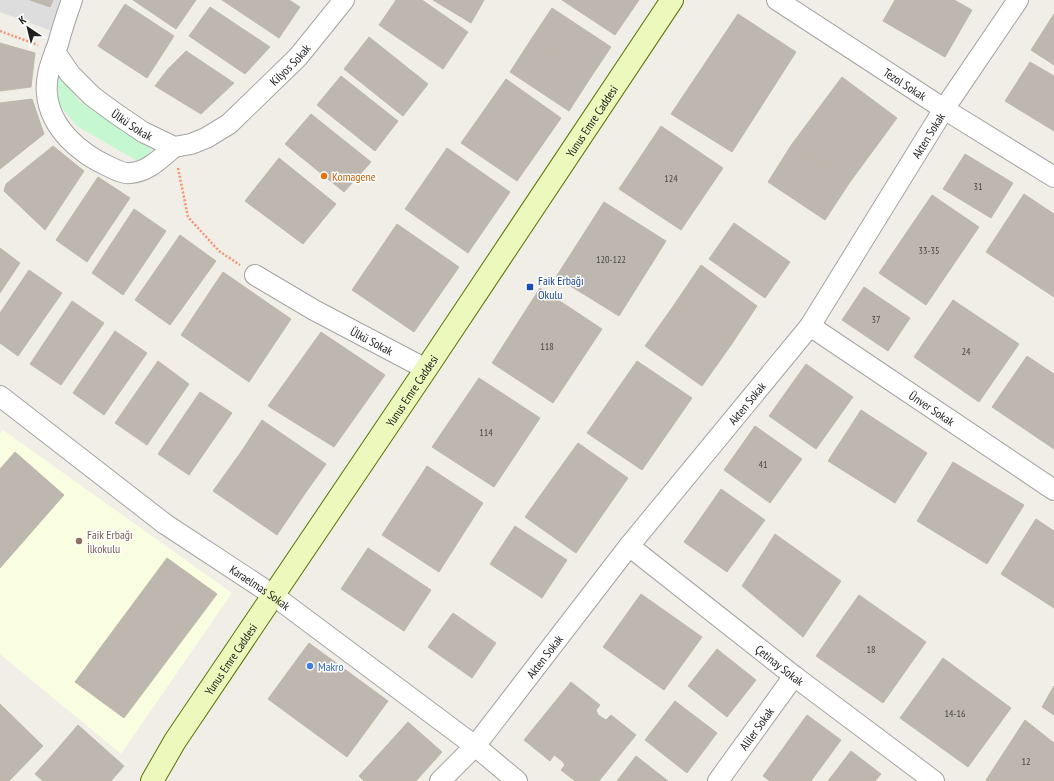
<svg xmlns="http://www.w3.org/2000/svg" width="1054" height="781" viewBox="0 0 1054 781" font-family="'PT Sans Narrow',sans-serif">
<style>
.residential{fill:#dedddd}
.education{fill:#fafee1}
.park{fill:#c5f8d1}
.building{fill:#bdb7b0;stroke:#c1b7a9}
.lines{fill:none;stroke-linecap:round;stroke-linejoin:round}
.street-casing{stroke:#a4a4a4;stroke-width:22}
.secondary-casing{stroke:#597508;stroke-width:24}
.path{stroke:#f69271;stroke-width:2.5;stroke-dasharray:2 2;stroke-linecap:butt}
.street{stroke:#fff;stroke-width:20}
.secondary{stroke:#ecf8bc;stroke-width:22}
.food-dot{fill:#e8710a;stroke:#fff;stroke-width:1.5}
.transit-dot{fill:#1a4fb4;stroke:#fff;stroke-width:1.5}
.education-dot{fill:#8d6e63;stroke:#fff;stroke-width:1.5}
.shop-dot{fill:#3f7fe0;stroke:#fff;stroke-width:1.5}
.labels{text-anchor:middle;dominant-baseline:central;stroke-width:3;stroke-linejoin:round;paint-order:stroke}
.number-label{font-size:10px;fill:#474644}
.street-label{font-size:12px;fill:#202020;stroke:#fff}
.food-label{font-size:12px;fill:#c56008;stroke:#fff;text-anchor:start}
.transit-label{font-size:12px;fill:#164399;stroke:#fff;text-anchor:start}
.education-label{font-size:12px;fill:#785e54;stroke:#fff;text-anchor:start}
.shop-label{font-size:12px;fill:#366cbe;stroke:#fff;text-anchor:start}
</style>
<rect width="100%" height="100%" fill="#f0eee6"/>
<path class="residential" d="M0,0H63L52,31L0,12Z"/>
<path class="education" d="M3,430L232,593L121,754L0,654V433Z"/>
<path class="park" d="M61,75L79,101L151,149L152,158L141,163L77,126L57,102L53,81Z"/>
<path class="building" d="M30,0H53L50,7Z
M133,0H196L176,29Z
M222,0H289L300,7L279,38Z
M396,0H422L468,32L443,69L379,25Z
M433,0H484L471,23Z
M562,0H639L615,35Z
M895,0H954L972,10L945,57L883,21Z
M125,4L174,36L147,78L98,46Z
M210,7L270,47L245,74L189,36Z
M552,8L611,47L591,77L532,38Z
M738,14L796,52L732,152L671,114Z
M1054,14V65L1031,50Z
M369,37L428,84L403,116L344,69Z
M532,38L591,77L569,111L510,72Z
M0,43L35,53L31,87L0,91Z
M186,51L234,83L201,114L155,86L168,69Z
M1030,62L1054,76V131L1005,101Z
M341,76L398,121L375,151L317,105Z
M842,77L897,118L850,182L792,144Z
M506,79L561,118L536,154L480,116Z
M32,99L44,134L0,169V103Z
M311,114L371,162L344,192L285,144Z
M480,116L536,154L517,181L461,143Z
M661,126L723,168L681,230L619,189Z
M792,144L850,182L825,220L768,182Z
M53,146L84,171L45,230L4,191L6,184Z
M447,148L510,192L468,253L405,209Z
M965,154L1013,183L991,218L943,189Z
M279,158L336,204L303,244L245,201Z
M98,177L130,198L87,262L56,240Z
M1024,194L1054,214V297L986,252Z
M932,195L979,227L926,305L879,273Z
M604,202L666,241L619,316L556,277Z
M134,209L166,231L123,295L92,273Z
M734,223L790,262L765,298L709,259Z
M397,224L459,267L414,332L352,290Z
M180,235L216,261L170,325L135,300Z
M0,248L20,263L0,293Z
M701,265L757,306L731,345L674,305Z
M29,270L62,293L18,356L0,343V313Z
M223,272L291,319L249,382L181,335Z
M864,287L910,318L888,351L842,320Z
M540,288L602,329L553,403L492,363Z
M953,300L1019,344L979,402L914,357Z
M72,301L104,323L61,385L30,364Z
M674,305L731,345L702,386L645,346Z
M115,331L147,353L104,415L73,393Z
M321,332L385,375L334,447L268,406Z
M1027,356L1054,374V449L992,407Z
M158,361L189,384L147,445L115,423Z
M637,361L692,398L642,470L587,433Z
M806,364L853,397L816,449L769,416Z
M479,378L540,418L494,487L432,447Z
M200,392L232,413L189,475L158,454Z
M861,410L927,453L895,503L828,461Z
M262,420L326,464L304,495L241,452Z
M755,426L802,459L770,503L724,470Z
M578,443L628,478L603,514L552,479Z
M15,452L64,495L0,568V469Z
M241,452L304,495L277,535L213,491Z
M953,462L1024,505L987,564L917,521Z
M427,466L483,503L439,572L382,535Z
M552,479L603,514L576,553L525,517Z
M721,489L765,520L727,572L684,542Z
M1036,519L1054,531V608L1001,574Z
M515,526L567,560L542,598L490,564Z
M775,534L841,581L803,637L742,586Z
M368,548L431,590L404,631L341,589Z
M167,558L217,594L124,718L75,682Z
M641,594L702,637L664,690L603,647Z
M859,595L926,642L883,703L816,656Z
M453,613L496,643L472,678L428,647Z
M309,643L388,701L347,757L268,699Z
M717,649L756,680L727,717L688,686Z
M943,658L1011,708L968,767L900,718Z
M571,682L600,705L596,710L598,715L562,761L554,755L550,761L524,740Z
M1054,686V715L1042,707Z
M675,701L717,733L687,773L645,740Z
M0,704L43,746L9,781H0Z
M598,715L606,720L611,715L636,735L599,781H575L561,770L565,765L562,761Z
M807,715L841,740L811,781H770L763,776Z
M1025,720L1054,743V781H987L986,780Z
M408,722L442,752L416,781H364L359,776Z
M78,725L124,766L111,781H83L53,754Z
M851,751L881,774L875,781H828Z
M53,754L83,781H43L35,774Z
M636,756L668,781H617Z"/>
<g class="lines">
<defs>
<g id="street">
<path d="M72,0C67,14 62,29 58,44C52,61 45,75 47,94C50,128 80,154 110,167C116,170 124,174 130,173C148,172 161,158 174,147"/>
<path id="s1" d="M777,0L944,109L1054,177"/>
<path id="s2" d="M55,52L70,74L92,96L115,113L143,132L174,147L191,144L206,138L229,124L298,57L344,0"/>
<path id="s3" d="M255,275L314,310L426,369"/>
<path id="s4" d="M810,326L1054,490"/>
<path id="s5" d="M0,396L165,524L273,595L475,746L517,781"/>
<path id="s6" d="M629,546L794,676L934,781"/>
<path id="s7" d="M440,781L475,746L629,546L810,326L944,109L1018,0"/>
<path id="s8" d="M718,781L794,676"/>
</g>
<g id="secondary">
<path id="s9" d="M152,781L175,741L426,369L672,0"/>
</g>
</defs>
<use href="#street" class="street-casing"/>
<use href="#secondary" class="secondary-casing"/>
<path class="path" d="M0,31L38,45
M178,168L188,217L219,251L240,265"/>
<use href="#street" class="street"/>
<use href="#secondary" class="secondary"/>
</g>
<circle class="food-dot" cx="324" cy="176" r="4"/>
<rect class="transit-dot" x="526" y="283" width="8" height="8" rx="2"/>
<circle class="education-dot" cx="79" cy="541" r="4"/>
<circle class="shop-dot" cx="310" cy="666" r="4"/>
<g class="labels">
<g class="number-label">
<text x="671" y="178">124</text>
<text x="978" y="186">31</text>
<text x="929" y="250">33-35</text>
<text x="611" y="259">120-122</text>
<text x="876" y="319">37</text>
<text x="547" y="346">118</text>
<text x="966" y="351">24</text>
<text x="486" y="432">114</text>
<text x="763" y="464">41</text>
<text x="871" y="649">18</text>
<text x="955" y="713">14-16</text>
<text x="1026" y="761">12</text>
</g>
<g class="street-label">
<text stroke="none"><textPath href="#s2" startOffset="300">Kilyos Sokak</textPath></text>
<text stroke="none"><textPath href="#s1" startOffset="153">Tezol Sokak</textPath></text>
<text stroke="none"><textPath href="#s9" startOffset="793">Yunus Emre Caddesi</textPath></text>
<text stroke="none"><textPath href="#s2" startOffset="107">Ülkü Sokak</textPath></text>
<text stroke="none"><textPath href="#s7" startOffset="811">Akten Sokak</textPath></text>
<text stroke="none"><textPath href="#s3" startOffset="134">Ülkü Sokak</textPath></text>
<text stroke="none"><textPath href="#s9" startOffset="469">Yunus Emre Caddesi</textPath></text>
<text stroke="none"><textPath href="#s7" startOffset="487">Akten Sokak</textPath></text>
<text stroke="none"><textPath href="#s4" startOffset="147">Ünver Sokak</textPath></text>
<text stroke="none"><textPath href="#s5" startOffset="323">Karaelmas Sokak</textPath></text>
<text stroke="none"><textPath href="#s7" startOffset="163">Akten Sokak</textPath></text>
<text stroke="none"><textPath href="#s9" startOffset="145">Yunus Emre Caddesi</textPath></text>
<text stroke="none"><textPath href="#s6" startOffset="192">Çetinay Sokak</textPath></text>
<text stroke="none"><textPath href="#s8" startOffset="65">Aliler Sokak</textPath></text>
</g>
<g class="food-label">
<text x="332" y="176">Komagene</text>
</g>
<g class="transit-label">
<text x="538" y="280">Faik Erbağı<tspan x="538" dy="14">Okulu</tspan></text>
</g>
<g class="education-label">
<text x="87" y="534">Faik Erbağı<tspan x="87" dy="14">İlkokulu</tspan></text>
</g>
<g class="shop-label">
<text x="318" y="666">Makro</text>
</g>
</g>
<g transform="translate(28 28) rotate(325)" stroke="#ffffff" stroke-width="3" paint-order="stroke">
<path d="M0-3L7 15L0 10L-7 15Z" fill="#202020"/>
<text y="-6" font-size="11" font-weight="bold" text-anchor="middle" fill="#202020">K</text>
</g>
</svg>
